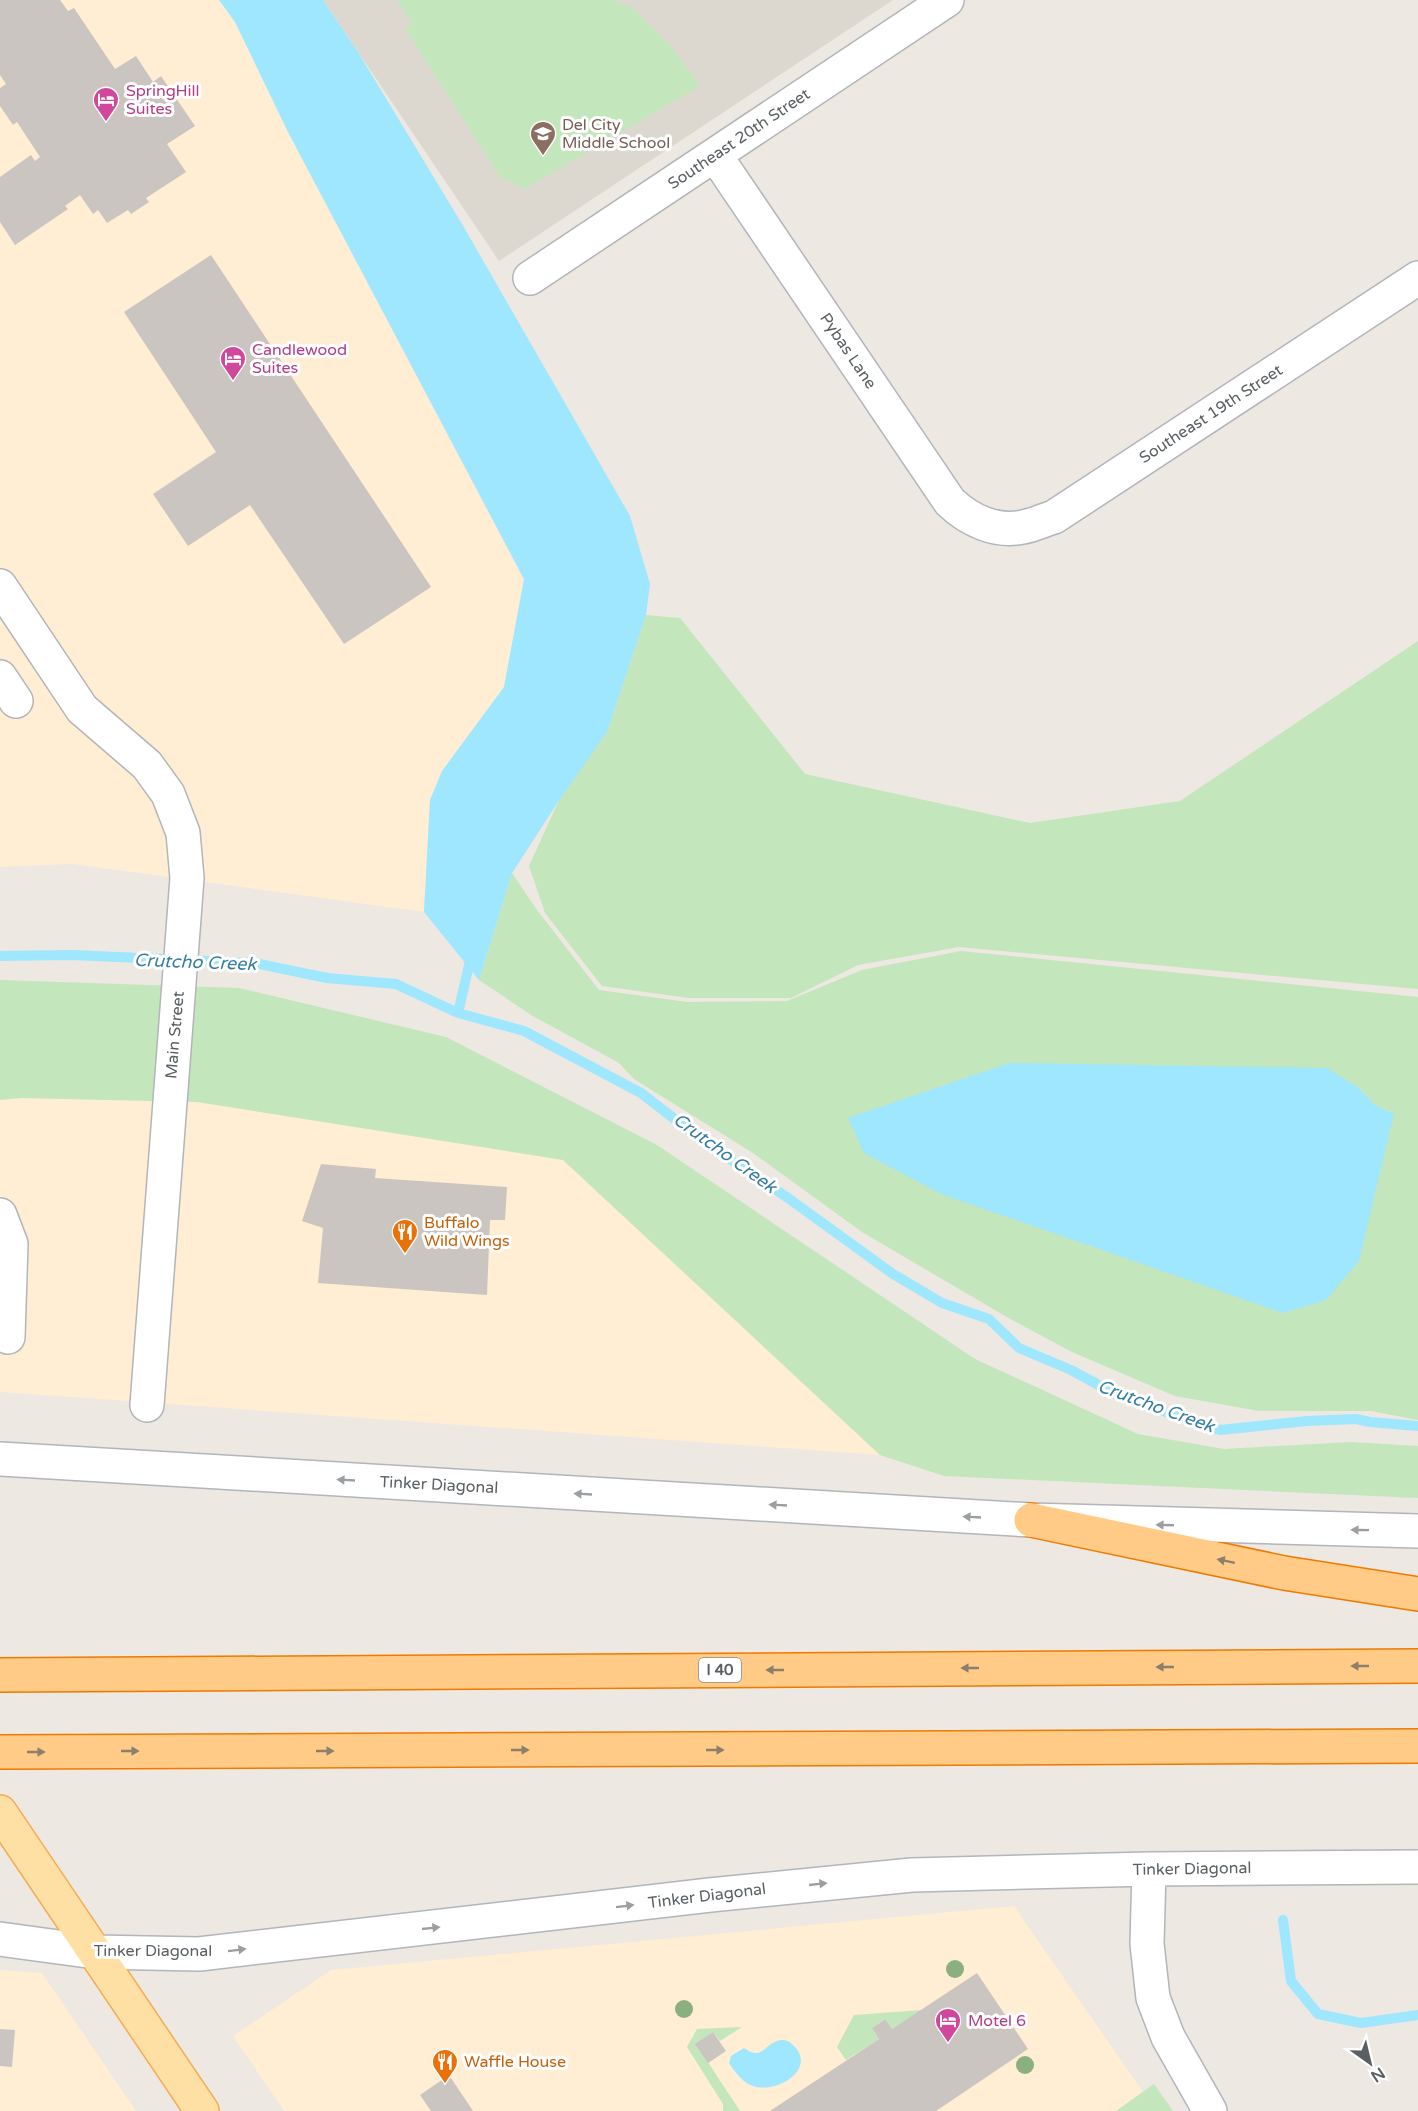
<svg xmlns="http://www.w3.org/2000/svg" width="1418" height="2111" viewBox="0 0 1418 2111" font-family="'Varela Round',sans-serif">
<style>
.commercial{fill:#ffedd4}
.education{fill:#ddd8cf}
.green{fill:#c3e6bc;fill-rule:evenodd}
.water{fill:#9fe6ff}
.lines{fill:none;stroke-linecap:round;stroke-linejoin:round}
.stream{stroke:#9fe6ff;stroke-width:10}
.building{fill:#cac5c0}
.minor-casing{stroke:#b2b5b9;stroke-width:36}
.major-casing{stroke:#f6ab51;stroke-width:36}
.highway-casing{stroke:#ee7a00;stroke-width:36}
.minor{stroke:#fff;stroke-width:33}
.major{stroke:#ffe0a4;stroke-width:33}
.highway{stroke:#ffcb86;stroke-width:33}
.tree{fill:#8bb080}
.oneway{fill:#9b9fa1}
.oneway2{fill:#8b7f6d}
.labels{text-anchor:middle;dominant-baseline:central;stroke-width:6;stroke-linejoin:round;paint-order:stroke}
.shield{fill:#fff;stroke:#8b8f91;stroke-width:1.5}
.shield-label{font-size:15px;font-weight:bold;fill:#595f62}
.hotel-label{font-size:16px;fill:#b23c85;stroke:#fff;text-anchor:start}
.education-label{font-size:16px;fill:#785e54;stroke:#fff;text-anchor:start}
.street-label{font-size:16px;fill:#595f62;stroke:#fff}
.food-label{font-size:16px;fill:#c56008;stroke:#fff;text-anchor:start}
.water-label{font-size:18px;font-style:italic;fill:#357da2;stroke:#fff}
</style>
<rect width="100%" height="100%" fill="#ede8e1"/>
<path class="commercial" d="M0,0H219L235,21L288,132L524,580L504,687L442,771L430,800L424,912L73,864L0,867Z
M21,1098L197,1102L563,1160L880,1455L0,1392V1100Z
M1014,1906L1143,2092L1116,2111H284L233,2036L331,1970Z
M0,1970L42,1973L136,2111H0Z"/>
<path class="education" d="M323,0H893L499,261Z"/>
<path class="green" d="M397,0H613L633,8L671,46L700,86L524,189L500,177L405,28L413,24Z
M646,615L680,618L805,774L1030,823L1180,801L1418,641V989L959,947L858,965L791,998H689L602,986L545,913L529,866L560,798L607,732Z
M512,873L537,910L599,990L687,1002L787,1001L862,970L961,951L1418,997V1420L1371,1411H1259L1175,1396L1072,1352L1005,1316L862,1232L753,1153L634,1079L619,1063L531,1015L479,980ZM1360,1089L1376,1106L1394,1113L1326,1300Z
M0,980L239,988L446,1037L657,1145L975,1359L1138,1434L1224,1449L1351,1442L1418,1446V1498L944,1476L880,1455L563,1160L197,1102L21,1098L0,1100Z
M922,2010L892,2029L884,2019L872,2028L879,2039L846,2060L837,2047L854,2015Z
M742,2027L720,2041L713,2032L696,2044L740,2111H723V2104L687,2047L697,2029Z
M1154,2084L1173,2111H1116Z"/>
<path class="water" d="M219,0H323L358,52L462,224L630,516L650,584L646,615L607,732L560,799L512,873L479,980L424,912L430,800L442,771L504,687L524,579L288,132L235,22Z
M1009,1063L1327,1068L1360,1089L1376,1106L1394,1113L1359,1261L1326,1300L1283,1313L941,1194L864,1153L848,1118Z
M781,2040C786,2040 789,2041 793,2045C821,2071 767,2101 744,2081C738,2076 733,2069 729,2063L731,2056L744,2048C764,2062 763,2043 781,2040Z"/>
<g class="lines">
<path class="stream" d="M0,956L72,955L254,963L327,978L396,984L458,1013L524,1031L641,1093L703,1141L788,1198L893,1274L942,1303L989,1319L1019,1348L1071,1370L1121,1397L1220,1430L1307,1421L1356,1419L1370,1422L1418,1426
M458,1013L472,952
M1283,1920L1291,1981L1318,2014L1361,2023L1418,2015"/>
</g>
<path class="building" d="M0,0H60L68,11L74,8L115,69L136,56L153,82L161,76L195,126L167,144L186,172L146,198L149,202L131,214L128,210L107,223L98,210L93,214L80,195L65,206L68,209L15,245L0,222V177L31,155L35,161L40,157L17,122L13,125L0,106V88L6,84L0,75Z
M211,255L431,587L344,644L250,505L188,546L153,494L216,452L124,312Z
M321,1164L376,1169L375,1178L507,1187L505,1220H490L487,1295L318,1283L323,1228L302,1221Z
M977,1973L1028,2049L936,2111H770L879,2039L872,2028L885,2019L892,2029Z
M0,2029L15,2030L12,2067L0,2066Z
M713,2032L726,2051L708,2063L695,2044Z
M449,2075L473,2111H431L420,2095Z"/>
<g class="lines">
<defs>
<path id="minor" d="M715,155L950,502C969,520 996,533 1023,527C1034,525 1044,520 1054,517L1418,278
M530,278L947,0
M0,586L82,709L147,765L168,794L183,833L187,878L147,1405
M0,677L16,701
M0,1215L11,1244L8,1337
M0,1459L1031,1520L1418,1531
M1149,1869L1147,1944L1153,1998L1168,2037L1210,2111
M0,1939L95,1952L199,1954L710,1895L912,1875L1149,1869L1418,1867"/>
<path id="major" d="M0,1812L202,2111"/>
<path id="highway" d="M1031,1520L1284,1573L1418,1594
M0,1675L1418,1666
M0,1752L1418,1746"/>
</defs>
<use href="#minor" class="minor-casing"/>
<use href="#major" class="major-casing"/>
<use href="#highway" class="highway-casing"/>
<use href="#minor" class="minor"/>
<use href="#major" class="major"/>
<use href="#highway" class="highway"/>
</g>
<g class="tree">
<circle cx="955" cy="1969" r="9"/>
<circle cx="684" cy="2009" r="9"/>
<circle cx="1025" cy="2065" r="9"/>
</g>
<defs><path id="oneway-solid" d="M-6-.8H1V-3.2L6.5 0L1 3.2V.8H-6Z" transform="scale(1.5)"/></defs>
<g class="oneway">
<use href="#oneway-solid" transform="translate(346 1480) rotate(-177)"/>
<use href="#oneway-solid" transform="translate(583 1494) rotate(-177)"/>
<use href="#oneway-solid" transform="translate(778 1505) rotate(-177)"/>
<use href="#oneway-solid" transform="translate(972 1517) rotate(-177)"/>
<use href="#oneway-solid" transform="translate(1165 1525) rotate(-178)"/>
<use href="#oneway-solid" transform="translate(1360 1530) rotate(-179)"/>
<use href="#oneway-solid" transform="translate(818 1884) rotate(-6)"/>
<use href="#oneway-solid" transform="translate(625 1906) rotate(-7)"/>
<use href="#oneway-solid" transform="translate(431 1928) rotate(-6)"/>
<use href="#oneway-solid" transform="translate(237 1950) rotate(-7)"/>
</g>
<g class="oneway2">
<use href="#oneway-solid" transform="translate(1226 1561) rotate(-168)"/>
<use href="#oneway-solid" transform="translate(1360 1666) rotate(180)"/>
<use href="#oneway-solid" transform="translate(1165 1667) rotate(180)"/>
<use href="#oneway-solid" transform="translate(970 1668) rotate(180)"/>
<use href="#oneway-solid" transform="translate(775 1670) rotate(180)"/>
<use href="#oneway-solid" transform="translate(520 1750)"/>
<use href="#oneway-solid" transform="translate(715 1750)"/>
<use href="#oneway-solid" transform="translate(130 1751)"/>
<use href="#oneway-solid" transform="translate(325 1751)"/>
<use href="#oneway-solid" transform="translate(36 1752)"/>
</g>
<defs>
<symbol id="hotel-pin" viewBox="-11 -11 22 30"><path d="M0 17L-7.5 6A9.5 9.5 0 1 1 7.5 6Z" fill="#d1479c" stroke="#fff"/><path d="M-6-4.5h1.5V1H6V5H4.5V3h-9V5H-6ZM-4 0a1.8 1.8 0 1 1 3.6 0ZM.5 0V-2.5h3Q6-2.5 6 0Z" fill="#fff"/></symbol>
<symbol id="school-pin" viewBox="-11 -11 22 30"><path d="M0 17L-7.5 6A9.5 9.5 0 1 1 7.5 6Z" fill="#8d6e63" stroke="#fff"/><path d="M0-5L7-2L0 1L-7-2ZM-4 1L0 2.5L4 1V4Q0 6-4 4Z" fill="#fff"/></symbol>
<symbol id="restaurant-pin" viewBox="-11 -11 22 30"><path d="M0 17L-7.5 6A9.5 9.5 0 1 1 7.5 6Z" fill="#e8710a" stroke="#fff"/><path d="M-5-6h1v4h1v-4h1v4h1v-4h1v5L-1.5 .5V6h-2V.5L-5-1ZM5-6V6H3V1.5H1.5Q1.5-4 5-6Z" fill="#fff"/></symbol>
</defs>
<g fill-rule="evenodd">
<use href="#hotel-pin" x="91" y="85" width="30" height="40"/>
<use href="#school-pin" x="528" y="119" width="30" height="40"/>
<use href="#hotel-pin" x="218" y="344" width="30" height="40"/>
<use href="#restaurant-pin" x="390" y="1217" width="30" height="40"/>
<use href="#hotel-pin" x="933" y="2006" width="30" height="40"/>
<use href="#restaurant-pin" x="430" y="2047" width="30" height="40"/>
</g>
<g class="labels">
<rect class="shield" x="699" y="1658" width="42" height="24" rx="4.5"/>
<g class="shield-label">
<text x="720" y="1670">I 40</text>
</g>
<g class="hotel-label">
<text x="126" y="91">SpringHill<tspan x="126" dy="18">Suites</tspan></text>
<text x="252" y="350">Candlewood<tspan x="252" dy="18">Suites</tspan></text>
<text x="968" y="2021">Motel 6</text>
</g>
<g class="education-label">
<text x="562" y="125">Del City<tspan x="562" dy="18">Middle School</tspan></text>
</g>
<g class="street-label">
<text transform="translate(739 139) rotate(-34)">Southeast 20th Street</text>
<text transform="translate(848 351) rotate(56)">Pybas Lane</text>
<text transform="translate(1211 414) rotate(-33)">Southeast 19th Street</text>
<text transform="translate(175 1035) rotate(-85)">Main Street</text>
<text transform="translate(439 1485) rotate(3)">Tinker Diagonal</text>
<text transform="translate(1192 1869) rotate(-1)">Tinker Diagonal</text>
<text transform="translate(707 1896) rotate(-7)">Tinker Diagonal</text>
<text x="153" y="1951">Tinker Diagonal</text>
</g>
<g class="food-label">
<text x="424" y="1223">Buffalo<tspan x="424" dy="18">Wild Wings</tspan></text>
<text x="464" y="2062">Waffle House</text>
</g>
<g class="water-label">
<text transform="translate(195 962) rotate(2)">Crutcho Creek</text>
<text transform="translate(725 1153) rotate(36)">Crutcho Creek</text>
<text transform="translate(1156 1406) rotate(20)">Crutcho Creek</text>
</g>
</g>
<g transform="translate(1370 2063) rotate(146)" stroke="#ffffff" stroke-width="4.5" paint-order="stroke">
<path d="M0-4.5L10 22L0 15L-10 22Z" fill="#595f62"/>
<text y="-9" font-size="16" font-weight="bold" text-anchor="middle" fill="#595f62">N</text>
</g>
</svg>
